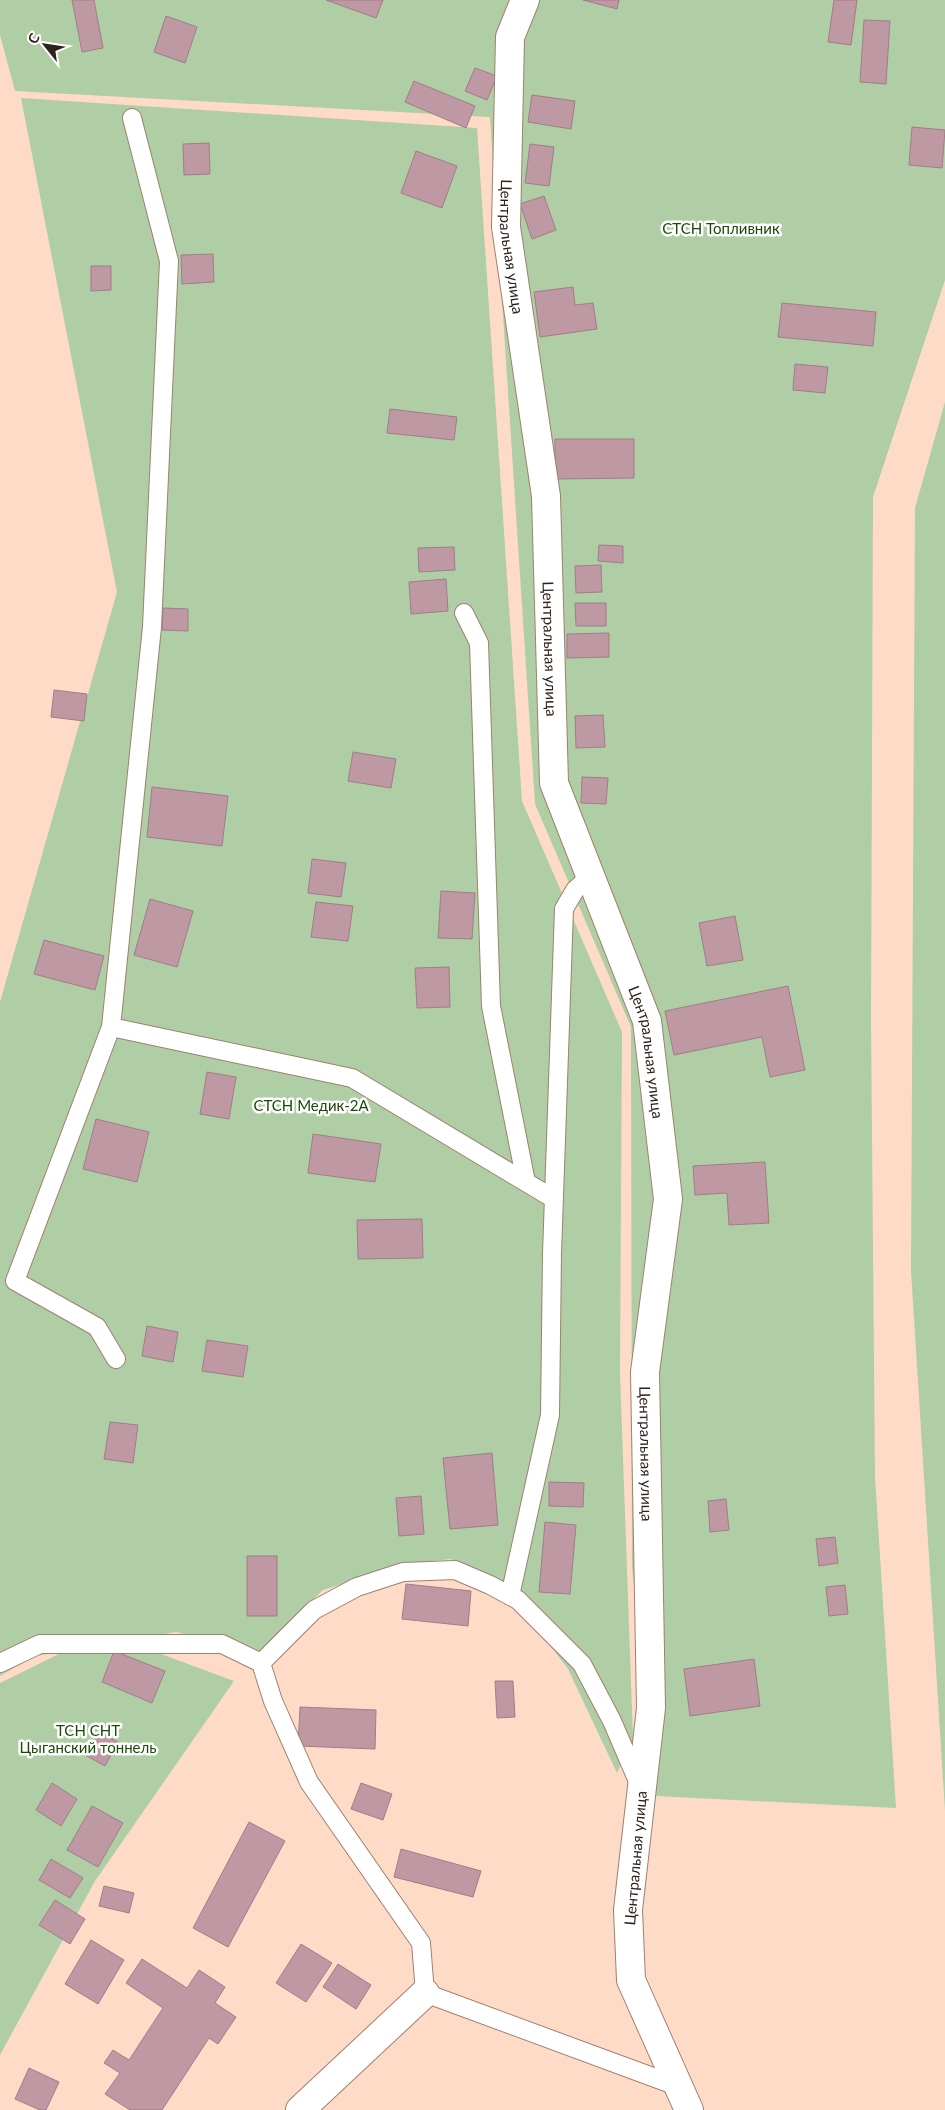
<svg xmlns="http://www.w3.org/2000/svg" width="945" height="2110" viewBox="0 0 945 2110" font-family="Lato,sans-serif">
<style>
.green{fill:#afcea5}
.building{fill:#be98a2;stroke:#a17d87}
.lines{fill:none;stroke-linecap:round;stroke-linejoin:round}
.service-casing{stroke:#9f806e;stroke-width:20}
.minor-casing{stroke:#9f806e;stroke-width:30}
.service{stroke:#fff;stroke-width:18}
.minor{stroke:#fff;stroke-width:28}
.labels{text-anchor:middle;dominant-baseline:central;stroke-width:5;stroke-linejoin:round;paint-order:stroke}
.park-label{font-size:15px;fill:#1b4a08;stroke:#fff}
.street-label{font-size:15px;fill:#2e221a;stroke:#fff}
</style>
<rect width="100%" height="100%" fill="#fedbc7"/>
<path class="green" d="M0,0H945V280L873,497L871,1021L875,1477L896,1808L656,1796L632,1567L631,1027L535,804L490,117L15,91L0,35Z
M21,98L477,128L522,801L622,1032L620,1373L633,1738L617,1773L568,1669L502,1582L450,1559L405,1564L323,1590L259,1651L176,1632L70,1650L161,1654L234,1681L95,1881L0,2055V1683L65,1651L35,1656L0,1676V1002L117,592Z
M945,402V1811L911,1271L915,508Z"/>
<path class="building" d="M72,0H94L103,48L82,52Z
M326,0H383L376,18Z
M583,0H619L617,9Z
M834,0H857L851,45L828,42Z
M166,16L197,27L185,63L154,52Z
M864,20L890,21L886,84L860,82Z
M475,68L497,76L487,100L465,91Z
M414,81L475,106L466,128L405,102Z
M532,95L575,101L571,129L528,122Z
M912,127L945,130L942,168L909,165Z
M209,143L210,174L184,175L183,144Z
M530,144L554,147L549,186L525,183Z
M416,151L457,166L442,208L401,193Z
M544,196L556,230L532,239L520,204Z
M213,254L214,282L182,284L181,255Z
M91,266H111V290L91,291Z
M573,287L575,305L593,303L597,329L540,337L534,292Z
M782,303L876,312L873,346L778,337Z
M795,364L828,367L825,393L793,390Z
M390,409L457,417L454,440L387,433Z
M555,439H634V478L555,479Z
M599,545L623,546V563L598,561Z
M454,547L455,570L419,572L418,548Z
M601,565L602,592L576,593L575,566Z
M446,579L448,611L411,614L409,582Z
M575,603H606V626H576Z
M163,608L188,609V631L162,630Z
M609,633V657L567,658V634Z
M54,690L87,694L84,721L51,717Z
M603,715L605,747L576,748L575,716Z
M353,752L396,759L391,788L348,781Z
M582,777L608,778L606,804L581,803Z
M152,787L228,796L222,846L147,837Z
M312,859L346,863L341,897L308,893Z
M441,891L475,893L472,939L438,938Z
M150,899L193,911L177,967L134,955Z
M316,902L353,906L348,941L311,937Z
M735,916L743,960L707,966L699,923Z
M44,940L104,956L95,990L34,974Z
M449,967L450,1007L417,1008L415,968Z
M788,986L805,1070L770,1077L762,1037L674,1055L665,1011Z
M207,1072L236,1077L229,1119L200,1114Z
M96,1119L149,1132L137,1182L83,1169Z
M313,1134L381,1144L375,1182L308,1173Z
M765,1162L769,1223L729,1225L727,1193L695,1195L693,1166Z
M422,1219L423,1258L358,1259L357,1220Z
M147,1326L178,1332L173,1362L142,1356Z
M207,1340L248,1346L243,1377L202,1371Z
M110,1422L138,1425L133,1463L104,1459Z
M492,1453L498,1525L450,1529L443,1458Z
M549,1482L584,1483L583,1507L549,1506Z
M421,1496L424,1534L399,1536L396,1498Z
M726,1499L729,1530L710,1532L708,1501Z
M545,1522L576,1525L570,1594L539,1592Z
M835,1537L838,1563L819,1566L816,1539Z
M247,1556H277V1616H247Z
M406,1584L471,1591L468,1626L402,1619Z
M845,1585L848,1614L829,1616L826,1587Z
M114,1651L165,1671L152,1703L102,1682Z
M754,1659L760,1706L690,1716L684,1669Z
M495,1681H513L515,1717L497,1718Z
M300,1707L376,1710L375,1749L298,1746Z
M98,1731L118,1742L105,1766L85,1755Z
M52,1783L77,1799L61,1826L36,1810Z
M361,1783L392,1794L383,1820L351,1809Z
M92,1806L123,1823L98,1867L67,1850Z
M249,1822L285,1841L228,1947L193,1928Z
M401,1849L481,1871L473,1897L394,1877Z
M51,1859L83,1878L70,1898L39,1880Z
M104,1886L134,1893L129,1913L99,1906Z
M55,1900L85,1919L70,1944L39,1925Z
M91,1940L124,1960L98,2004L65,1984Z
M301,1944L332,1963L306,2002L276,1983Z
M142,1959L187,1988L199,1970L225,1987L215,2003L236,2017L218,2044L209,2038L162,2110H130L105,2094L120,2073L104,2063L113,2050L129,2060L163,2008L126,1983Z
M338,1964L371,1985L356,2009L323,1987Z
M29,2068L59,2082L46,2110H40L15,2099Z"/>
<g class="lines">
<defs>
<path id="service" d="M132,118L169,261L152,627L111,1027L352,1078L554,1199
M464,613L479,643L491,1006L526,1182
M111,1027L15,1281L97,1327L116,1359
M510,1596L550,1415L552,1254L564,909L575,890L590,876
M0,1663L40,1644H222L261,1663L273,1701L309,1782L421,1943L425,1993L677,2086
M261,1663L314,1610L357,1587L403,1572L455,1570L490,1585L518,1600L582,1664L612,1721L640,1786"/>
<g id="minor">
<path id="s1" d="M525,0L510,37L506,227L546,496L554,783L647,1021L668,1199L645,1372L651,1708L628,1910L631,1980L689,2110"/>
<path d="M300,2110L425,1993"/>
</g>
</defs>
<use href="#service" class="service-casing"/>
<use href="#minor" class="minor-casing"/>
<use href="#service" class="service"/>
<use href="#minor" class="minor"/>
</g>
<g class="labels">
<g class="park-label">
<text x="721" y="228">СТСН Топливник</text>
<text x="311" y="1105">СТСН Медик-2А</text>
<text x="88" y="1730">ТСН СНТ<tspan x="88" dy="17">Цыганский тоннель</tspan></text>
</g>
<g class="street-label">
<text stroke="none"><textPath href="#s1" startOffset="250">Центральная улица</textPath></text>
<text stroke="none"><textPath href="#s1" startOffset="655">Центральная улица</textPath></text>
<text stroke="none"><textPath href="#s1" startOffset="1075">Центральная улица</textPath></text>
<text stroke="none"><textPath href="#s1" startOffset="1480">Центральная улица</textPath></text>
<text transform="translate(635 1858) rotate(-85)">Центральная улица</text>
</g>
</g>
<g transform="translate(45 45) rotate(300)" stroke="#ffffff" stroke-width="4" paint-order="stroke">
<path d="M0-4L9 19L0 12L-9 19Z" fill="#2e221a"/>
<text y="-8" font-size="14" font-weight="bold" text-anchor="middle" fill="#2e221a">С</text>
</g>
</svg>
